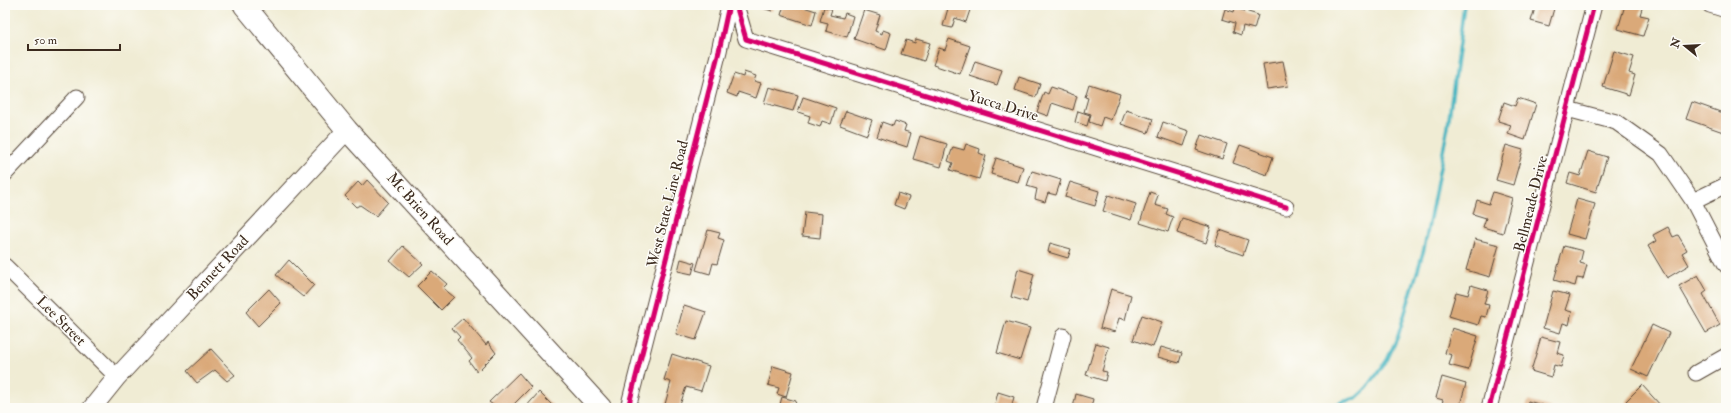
<svg xmlns="http://www.w3.org/2000/svg" width="1731" height="413" viewBox="0 0 1731 413" font-family="'IM FELL Double Pica',serif">
<style>
.lines{fill:none;stroke-linecap:round;stroke-linejoin:round}
.stream{stroke:#47b5c1;stroke-width:3.5}
.building{fill:#daa979}
.minor-casing{stroke:#564739;stroke-width:17}
.tertiary-casing{stroke:#564739;stroke-width:20}
.secondary-casing{stroke:#564739;stroke-width:23}
.minor{stroke:#fff;stroke-width:15}
.tertiary{stroke:#fff;stroke-width:18}
.secondary{stroke:#fff;stroke-width:21}
.cycleway-casing{stroke:#fdfcf7;stroke-width:8}
.cycleway{stroke:#d6006c;stroke-width:5}
.labels{text-anchor:middle;dominant-baseline:central;stroke-width:3;stroke-linejoin:round;paint-order:stroke}
.street-label{font-size:15px;fill:#3b2a1e;stroke:#fdfcf7}
</style>
<rect width="100%" height="100%" fill="#fdfcf7"/>
<filter id="ink" filterUnits="userSpaceOnUse"><feTurbulence type="fractalNoise" baseFrequency=".025" numOctaves="2"/><feDisplacementMap in="SourceGraphic" scale="8" xChannelSelector="R" yChannelSelector="G"/><feConvolveMatrix kernelMatrix="1 2 1 2 8 2 1 2 1" color-interpolation-filters="sRGB"/></filter>
<filter id="wash" filterUnits="userSpaceOnUse"><feTurbulence type="fractalNoise" baseFrequency=".012" numOctaves="4" result="noise"/><feDisplacementMap in="SourceGraphic" scale="16" xChannelSelector="R" yChannelSelector="G"/><feGaussianBlur stdDeviation="0.9" result="paint"/><feColorMatrix in="noise" values="0 0 0 0 0 0 0 0 0 0 0 0 0 0 0 0 0 1.4 0 .05"/><feComposite in="paint" operator="in"/></filter>
<g filter="url(#wash)">
<rect width="100%" height="100%" fill="#f0ecd4"/>
<g class="lines">
<path class="stream" d="M1329,408L1339,403L1356,398L1367,388L1387,360L1398,336L1424,249L1448,126L1464,5"/>
</g>
<g id="blocks">
<path class="building" d="M753,5H774L772,11Z
M784,5H797L816,11L812,25L781,15Z
M949,5H965L971,7L966,22L955,18L952,28L943,26Z
M1536,5H1555L1549,26L1531,21Z
M1625,5H1643L1640,15L1649,17L1643,36L1618,29Z
M824,7L832,9L830,15L843,18L845,13L853,16L847,37L826,31L828,23L820,21Z
M1235,8L1258,15L1254,29L1243,26L1241,35L1233,32L1235,23L1222,19L1225,9L1234,12Z
M864,10L880,15L875,31L882,34L883,30L891,33L886,50L854,39Z
M916,39L930,43L924,61L901,54L906,40L915,43Z
M949,39L970,46L960,74L933,65L939,48L945,50Z
M1614,51L1634,57L1629,73L1635,75L1629,95L1603,87Z
M975,61L1002,70L997,85L970,76Z
M1283,61L1288,86L1267,89L1263,64Z
M744,72L756,76L754,81L761,83L756,98L738,92L737,97L727,93L734,74L743,77Z
M1019,77L1040,84L1036,97L1015,90Z
M1089,84L1120,94L1111,120L1103,117L1100,126L1089,122L1091,114L1084,112L1088,98L1085,97Z
M769,87L798,95L793,111L764,103Z
M1051,87L1077,96L1073,110L1052,103L1048,116L1037,112L1044,92L1048,94Z
M803,97L836,108L831,124L822,121L820,127L808,123L810,116L798,112Z
M1518,98L1536,104L1525,140L1508,134L1511,125L1498,121L1504,102L1515,106Z
M1692,102L1726,114V133L1686,119Z
M1126,110L1153,119L1148,133L1121,124Z
M846,111L872,120L867,135L840,125Z
M1078,111L1090,115L1087,126L1075,122Z
M895,121L906,125L904,131L911,133L907,147L877,137L882,122L893,126Z
M1163,122L1189,131L1184,146L1158,137Z
M1201,135L1227,144L1222,159L1196,150Z
M920,136L947,144L941,167L913,159Z
M966,144L980,149L979,153L986,156L979,179L950,170L953,163L948,161L953,147L964,150Z
M1240,145L1273,157L1267,175L1233,163Z
M1506,145L1523,150L1513,185L1496,180Z
M1588,151L1607,157L1596,192L1567,183L1570,173L1580,176Z
M996,158L1023,167L1018,182L991,174Z
M1032,171L1061,180L1056,195L1048,193L1045,202L1035,199L1037,189L1027,186Z
M367,180L388,202L376,216L360,205L356,207L345,196L358,182L362,186Z
M1070,182L1099,191L1095,206L1065,197Z
M1150,192L1158,195L1155,205L1168,209L1166,214L1173,217L1168,232L1140,223Z
M1493,192L1512,198L1503,233L1483,227L1486,218L1473,214L1477,200L1489,204Z
M898,193L909,197L904,209L894,205Z
M1108,195L1136,204L1131,220L1103,211Z
M1577,199L1595,204L1585,239L1567,234Z
M805,212L822,214L820,238L802,236Z
M1182,218L1211,227L1206,243L1177,233Z
M1668,227L1673,237L1678,235L1687,250L1682,253L1689,265L1667,278L1648,246L1656,241L1653,235Z
M708,230L720,233L718,238L724,240L717,264L713,263L710,274L696,270Z
M1220,230L1248,240L1243,255L1215,245Z
M1475,239L1499,245L1490,277L1466,270Z
M1050,243L1071,249L1068,258L1048,252Z
M403,246L423,264L409,277L390,261Z
M1564,246L1583,251L1580,263L1587,265L1583,279L1577,278L1575,286L1554,280Z
M681,259L695,263L692,274L678,271Z
M289,260L314,285L303,297L276,275Z
M1018,269L1034,274L1027,302L1011,297Z
M432,271L447,284L443,288L454,297L441,310L417,286Z
M1698,275L1707,291L1703,294L1720,325L1706,333L1679,286Z
M1471,285L1488,290L1484,304L1489,305L1486,317L1481,316L1478,325L1449,316L1456,292L1468,295Z
M269,289L281,303L258,326L246,312Z
M1111,289L1131,295L1125,320L1119,318L1115,332L1100,328Z
M1553,291L1570,295L1565,310L1572,312L1569,325L1563,323L1560,333L1543,328Z
M684,305L706,312L696,340L676,334Z
M1142,315L1162,322L1153,347L1133,340Z
M463,318L486,345L488,342L496,353L477,372L469,361L472,358L457,340L460,337L452,328Z
M1006,321L1030,328L1020,360L997,353Z
M1652,325L1669,333L1648,377L1631,369Z
M1452,328L1478,336L1468,370L1449,365L1452,355L1445,353Z
M1541,337L1560,342L1557,353L1564,355L1561,367L1554,365L1551,377L1531,371Z
M1096,343L1109,347L1102,371L1107,372L1105,381L1086,375Z
M1161,347L1182,353L1179,363L1158,357Z
M211,349L235,375L227,381L215,370L197,383L187,371Z
M672,354L709,366L701,391L686,387L679,408H664L671,382L664,380Z
M773,366L793,372L786,397L777,394L779,388L768,385Z
M519,373L531,387L510,408H497L489,402Z
M1442,377L1466,384L1459,408H1441L1443,400L1436,398Z
M1642,385L1662,407L1660,408H1632L1626,401Z
M539,392L553,406L551,408H525Z
M998,392L1014,397L1011,408H994Z
M1076,394L1093,399L1091,408H1073Z
M782,397L796,401L794,408H779Z
M1528,401L1552,408H1526Z"/>
</g>
</g>
<g filter="url(#ink)">
<use href="#blocks" fill-opacity="0" stroke="#564739" stroke-width="1"/>
<g class="lines">
<defs>
<path id="minor" d="M736,5L746,39L1286,207
M1710,5L1726,10
M1567,109L1616,122L1661,154L1693,201L1726,265
M5,174L77,97
M1693,201L1726,185
M5,266L117,377
M1696,373L1726,356
M628,408L719,51L729,5
M1044,408L1063,336
M1489,408L1594,5"/>
<path id="tertiary" d="M92,408L117,377L347,130"/>
<path id="secondary" d="M244,5L347,130L601,408"/>
</defs>
<use href="#minor" class="minor-casing"/>
<use href="#tertiary" class="tertiary-casing"/>
<use href="#secondary" class="secondary-casing"/>
<use href="#minor" class="minor"/>
<use href="#tertiary" class="tertiary"/>
<use href="#secondary" class="secondary"/>
<defs>
<path id="cycleway" d="M736,5L746,39L1286,207
M628,408L719,51L729,5
M1489,408L1594,5"/>
</defs>
<use href="#cycleway" class="cycleway-casing"/>
<use href="#cycleway" class="cycleway"/>
</g>
</g>
<g class="labels">
<g class="street-label">
<text transform="translate(1003 106) rotate(17)">Yucca Drive</text>
<text transform="translate(668 204) rotate(-76)">West State Line Road</text>
<text transform="translate(1531 204) rotate(-76)">Bellmeade Drive</text>
<text transform="translate(420 209) rotate(48)">Mc Brien Road</text>
<text transform="translate(218 268) rotate(-47)">Bennett Road</text>
<text transform="translate(61 321) rotate(45)">Lee Street</text>
</g>
</g>
<rect width="1731" height="413" fill="none" stroke="#fdfcf7" stroke-width="20"/>
<g transform="translate(1685 46) rotate(288)" stroke="#fdfcf7" stroke-width="3" paint-order="stroke">
<path d="M0-3L7 15L0 10L-7 15Z" fill="#3b2a1e"/>
<text y="-6" font-size="11" font-weight="bold" text-anchor="middle" fill="#3b2a1e">N</text>
</g>
<path d="M28 44v6h92v-6" fill="none" stroke="#3b2a1e" stroke-width="2"/>
<text x="34" y="44" font-size="12" fill="#3b2a1e" stroke="#fdfcf7" stroke-width="3" paint-order="stroke">50 m</text>
</svg>
